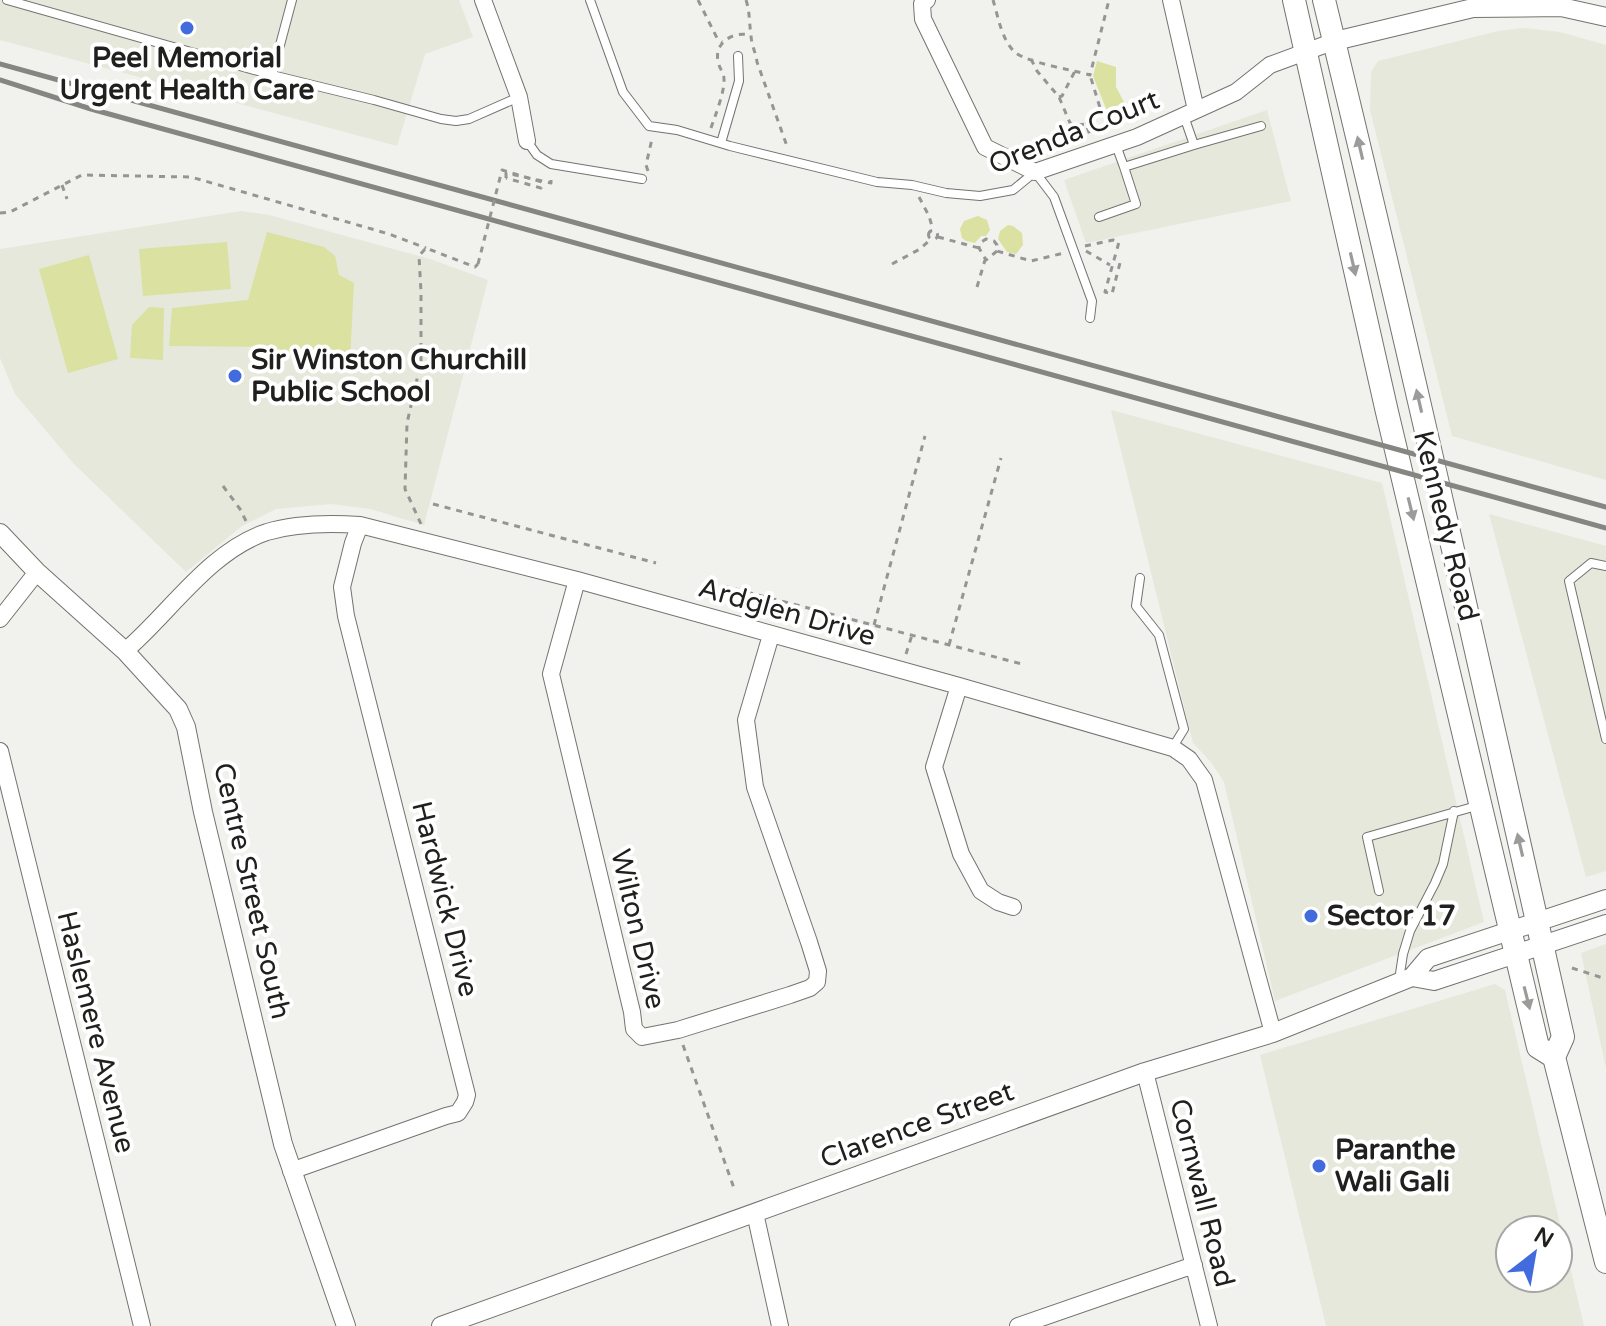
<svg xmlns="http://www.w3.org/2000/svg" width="1606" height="1326" viewBox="0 0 1606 1326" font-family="'Varela Round',sans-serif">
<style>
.built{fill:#e6e8db;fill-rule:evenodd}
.green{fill:#dae1a1}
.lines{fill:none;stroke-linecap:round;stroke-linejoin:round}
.service-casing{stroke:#73736f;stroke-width:10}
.minor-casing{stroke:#73736f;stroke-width:18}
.tertiary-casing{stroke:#73736f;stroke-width:20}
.secondary-casing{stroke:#73736f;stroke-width:24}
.path{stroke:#959693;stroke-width:3;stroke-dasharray:6 6;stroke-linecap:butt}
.service{stroke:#fff;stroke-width:8}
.minor{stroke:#fff;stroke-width:16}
.tertiary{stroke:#fff;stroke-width:18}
.secondary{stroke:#fff;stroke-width:22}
.rail{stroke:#858582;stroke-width:5}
.path-bridge{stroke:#959693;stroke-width:3;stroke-dasharray:6 6;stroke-linecap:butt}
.oneway{fill:#9b9b9a}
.poi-dot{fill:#426cde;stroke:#fff;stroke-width:3}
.labels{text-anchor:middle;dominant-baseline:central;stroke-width:8;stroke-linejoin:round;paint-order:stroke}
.poi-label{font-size:28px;font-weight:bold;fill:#20201f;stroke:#fff;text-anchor:start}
.street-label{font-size:28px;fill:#20201f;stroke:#fff}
</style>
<rect width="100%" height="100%" fill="#f1f2ed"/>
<path class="built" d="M0,0H459L473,37L425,54L397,146L0,40Z
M1523,28L1560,32L1606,45V480L1452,436L1370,110L1371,72L1378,61L1498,31Z
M1267,110L1291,201L1086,243L1064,180Z
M241,211L269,215L430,259L488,280L424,525L370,509L331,504L276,509L242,526L186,572L74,464L15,394L0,358V249Z
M1111,410L1382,483L1484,922L1275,1001L1224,782L1211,762L1193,743Z
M1489,514L1606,546V871L1586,877Z
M1606,944V1068L1581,953Z
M1495,984L1505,990L1584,1326H1326L1260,1055ZM1510,1230H1558V1278H1510Z"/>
<path class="green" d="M1097,61L1116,67V87L1124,102L1107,111L1093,76Z
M978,216L987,220L990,230L986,236H981L975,243L966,241L962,238L960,229L964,221Z
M1008,225L1013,226L1022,233L1023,245L1016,254L1007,252L998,239L1000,231Z
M267,232L324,247L335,256L339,275L354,283L350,360L277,355L274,347L169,346L172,308L248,300Z
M227,242L231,289L143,296L139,249Z
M89,255L118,359L68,373L39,269Z
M149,307L164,308L163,360L130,358L132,325Z"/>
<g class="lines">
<defs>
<path id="service" d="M7,0L272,75L374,100L441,119L456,121L469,119L519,97
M590,0L623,92L649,126L677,130L730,146L877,182L912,185L946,193L980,196L1013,190L1035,172L1054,197L1092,301L1090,318
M272,75L292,0
M1184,116L1194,145L1261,126
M527,141L537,155L551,164L642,179
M721,143L739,81L738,56
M1116,145L1124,167
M1099,217L1136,204L1124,167L1194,145
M1606,566L1591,563L1569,581L1606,739
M1140,578L1136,606L1159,635L1184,729L1173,747
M1379,891L1367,837L1480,805
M1399,980L1403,954L1410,931L1435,883L1443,864L1454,811"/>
<path id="minor" d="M483,0L519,97L527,141
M927,0L922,4L923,19L985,147L1035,172L1137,137L1236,92L1270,65L1335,41
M1171,0L1196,110
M577,580L551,674L632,1012L634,1029L642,1037L678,1030L790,995L810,988L817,982L818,971L809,942L755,787L746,720L771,635
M0,619L37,572
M125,651C169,614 209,551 267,532C297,523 329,523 360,525L577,580L959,686L1173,748L1189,759L1204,780L1273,1033
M959,686L934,767L961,854L981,891L998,902L1013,907
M0,751L142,1326
M1145,1072L1209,1326
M291,1171L446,1116L458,1113L465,1102L467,1095L346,616L342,587L353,543L360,525
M755,1213L780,1326
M1018,1326L1194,1265"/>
<path id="tertiary" d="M1335,41L1473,8L1561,7L1606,17
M0,533L37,572L125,651L178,709L186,727L203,812L283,1144L346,1326
M1412,977L1434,981L1606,924
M441,1326L1145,1072L1273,1033L1412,977L1428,958L1606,899"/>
<path id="secondary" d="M1294,0L1387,412L1538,1047L1554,1057
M1324,0C1408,344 1485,691 1563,1037L1554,1057L1606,1262"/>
</defs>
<use href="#service" class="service-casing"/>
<use href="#minor" class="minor-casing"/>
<use href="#tertiary" class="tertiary-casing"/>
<use href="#secondary" class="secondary-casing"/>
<path class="path" d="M698,0L717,38L722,42
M746,0C750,12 749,22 751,35C751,44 756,53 757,62L788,149
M993,0C998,16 1002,42 1016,53C1029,63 1073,70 1090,75L1109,0
M1031,59L1037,71L1059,97L1070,123L1076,125L1086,124L1090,135
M1059,97L1062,96L1075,71
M1086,124L1101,111L1090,75
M711,128C715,116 725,91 724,79C724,73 719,68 718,61C714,42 734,31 750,35
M648,171L646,165L652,139
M506,178V173L551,183V177
M62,185L67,199
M919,197L929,216L933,230
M0,213L10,212L82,175L191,177L389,234L426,248
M928.5 235a4.5 4.5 0 1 1 9 0a4.5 4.5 0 1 1-9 0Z
M938,237L979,248
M1085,246L1113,240L1119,242L1105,292L1112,294L1120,263L1125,264
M997,251L986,260L979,248L980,243L986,239L994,241L997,245V251L1031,261L1064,253
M1086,251L1110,265
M892,264L920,249L931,239
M977,287L985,260
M397,361L421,362
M223,486L240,509L247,523
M433,504L656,563
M421,524L405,489L407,423L421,362V292L419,256L426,248L475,267L478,264
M724,586L1022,664
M874,625L925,436
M949,645L1001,458
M906,654L912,635
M1572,968L1606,979
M683,1045L735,1191"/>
<use href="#service" class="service"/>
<use href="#minor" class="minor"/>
<use href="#tertiary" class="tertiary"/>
<use href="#secondary" class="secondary"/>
<path class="rail" d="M0,64L1606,507
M0,80L91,109L1606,528"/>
<path class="path-bridge" d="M478,264L502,170L542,182L541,188L506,178"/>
</g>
<defs><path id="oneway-solid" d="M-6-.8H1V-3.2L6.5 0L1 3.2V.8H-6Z" transform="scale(2)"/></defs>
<g class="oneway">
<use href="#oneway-solid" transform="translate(1360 148) rotate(-103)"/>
<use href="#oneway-solid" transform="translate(1353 264) rotate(77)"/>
<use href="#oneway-solid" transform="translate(1419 401) rotate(-103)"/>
<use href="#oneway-solid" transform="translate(1411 509) rotate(76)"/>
<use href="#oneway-solid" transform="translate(1520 845) rotate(-103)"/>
<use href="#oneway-solid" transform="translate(1527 998) rotate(76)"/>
</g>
<g class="poi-dot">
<circle cx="187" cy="28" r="8"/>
<circle cx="235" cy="376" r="8"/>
<circle cx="1311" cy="916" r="8"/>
<circle cx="1319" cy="1166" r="8"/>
</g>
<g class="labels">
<g class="poi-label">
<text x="187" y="58" text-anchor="middle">Peel Memorial<tspan x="187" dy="32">Urgent Health Care</tspan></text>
<text x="251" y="360">Sir Winston Churchill<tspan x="251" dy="32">Public School</tspan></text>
<text x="1327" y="916">Sector 17</text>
<text x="1335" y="1150">Paranthe<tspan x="1335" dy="32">Wali Gali</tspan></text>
</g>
<g class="street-label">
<text transform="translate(1074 132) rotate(-22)">Orenda Court</text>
<text transform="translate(1446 526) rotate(76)">Kennedy Road</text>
<text transform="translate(787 612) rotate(16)">Ardglen Drive</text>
<text transform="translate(252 891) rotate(77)">Centre Street South</text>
<text transform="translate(445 899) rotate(76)">Hardwick Drive</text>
<text transform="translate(638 929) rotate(77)">Wilton Drive</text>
<text transform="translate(96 1032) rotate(76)">Haslemere Avenue</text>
<text transform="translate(917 1125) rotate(-20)">Clarence Street</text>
<text transform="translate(1202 1193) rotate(76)">Cornwall Road</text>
</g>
</g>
<g transform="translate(1534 1254) rotate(31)"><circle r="38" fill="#ffffff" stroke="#a6a6a5" stroke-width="2"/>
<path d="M0-6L14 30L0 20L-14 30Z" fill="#426cde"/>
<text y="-12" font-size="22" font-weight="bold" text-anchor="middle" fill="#20201f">N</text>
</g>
</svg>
